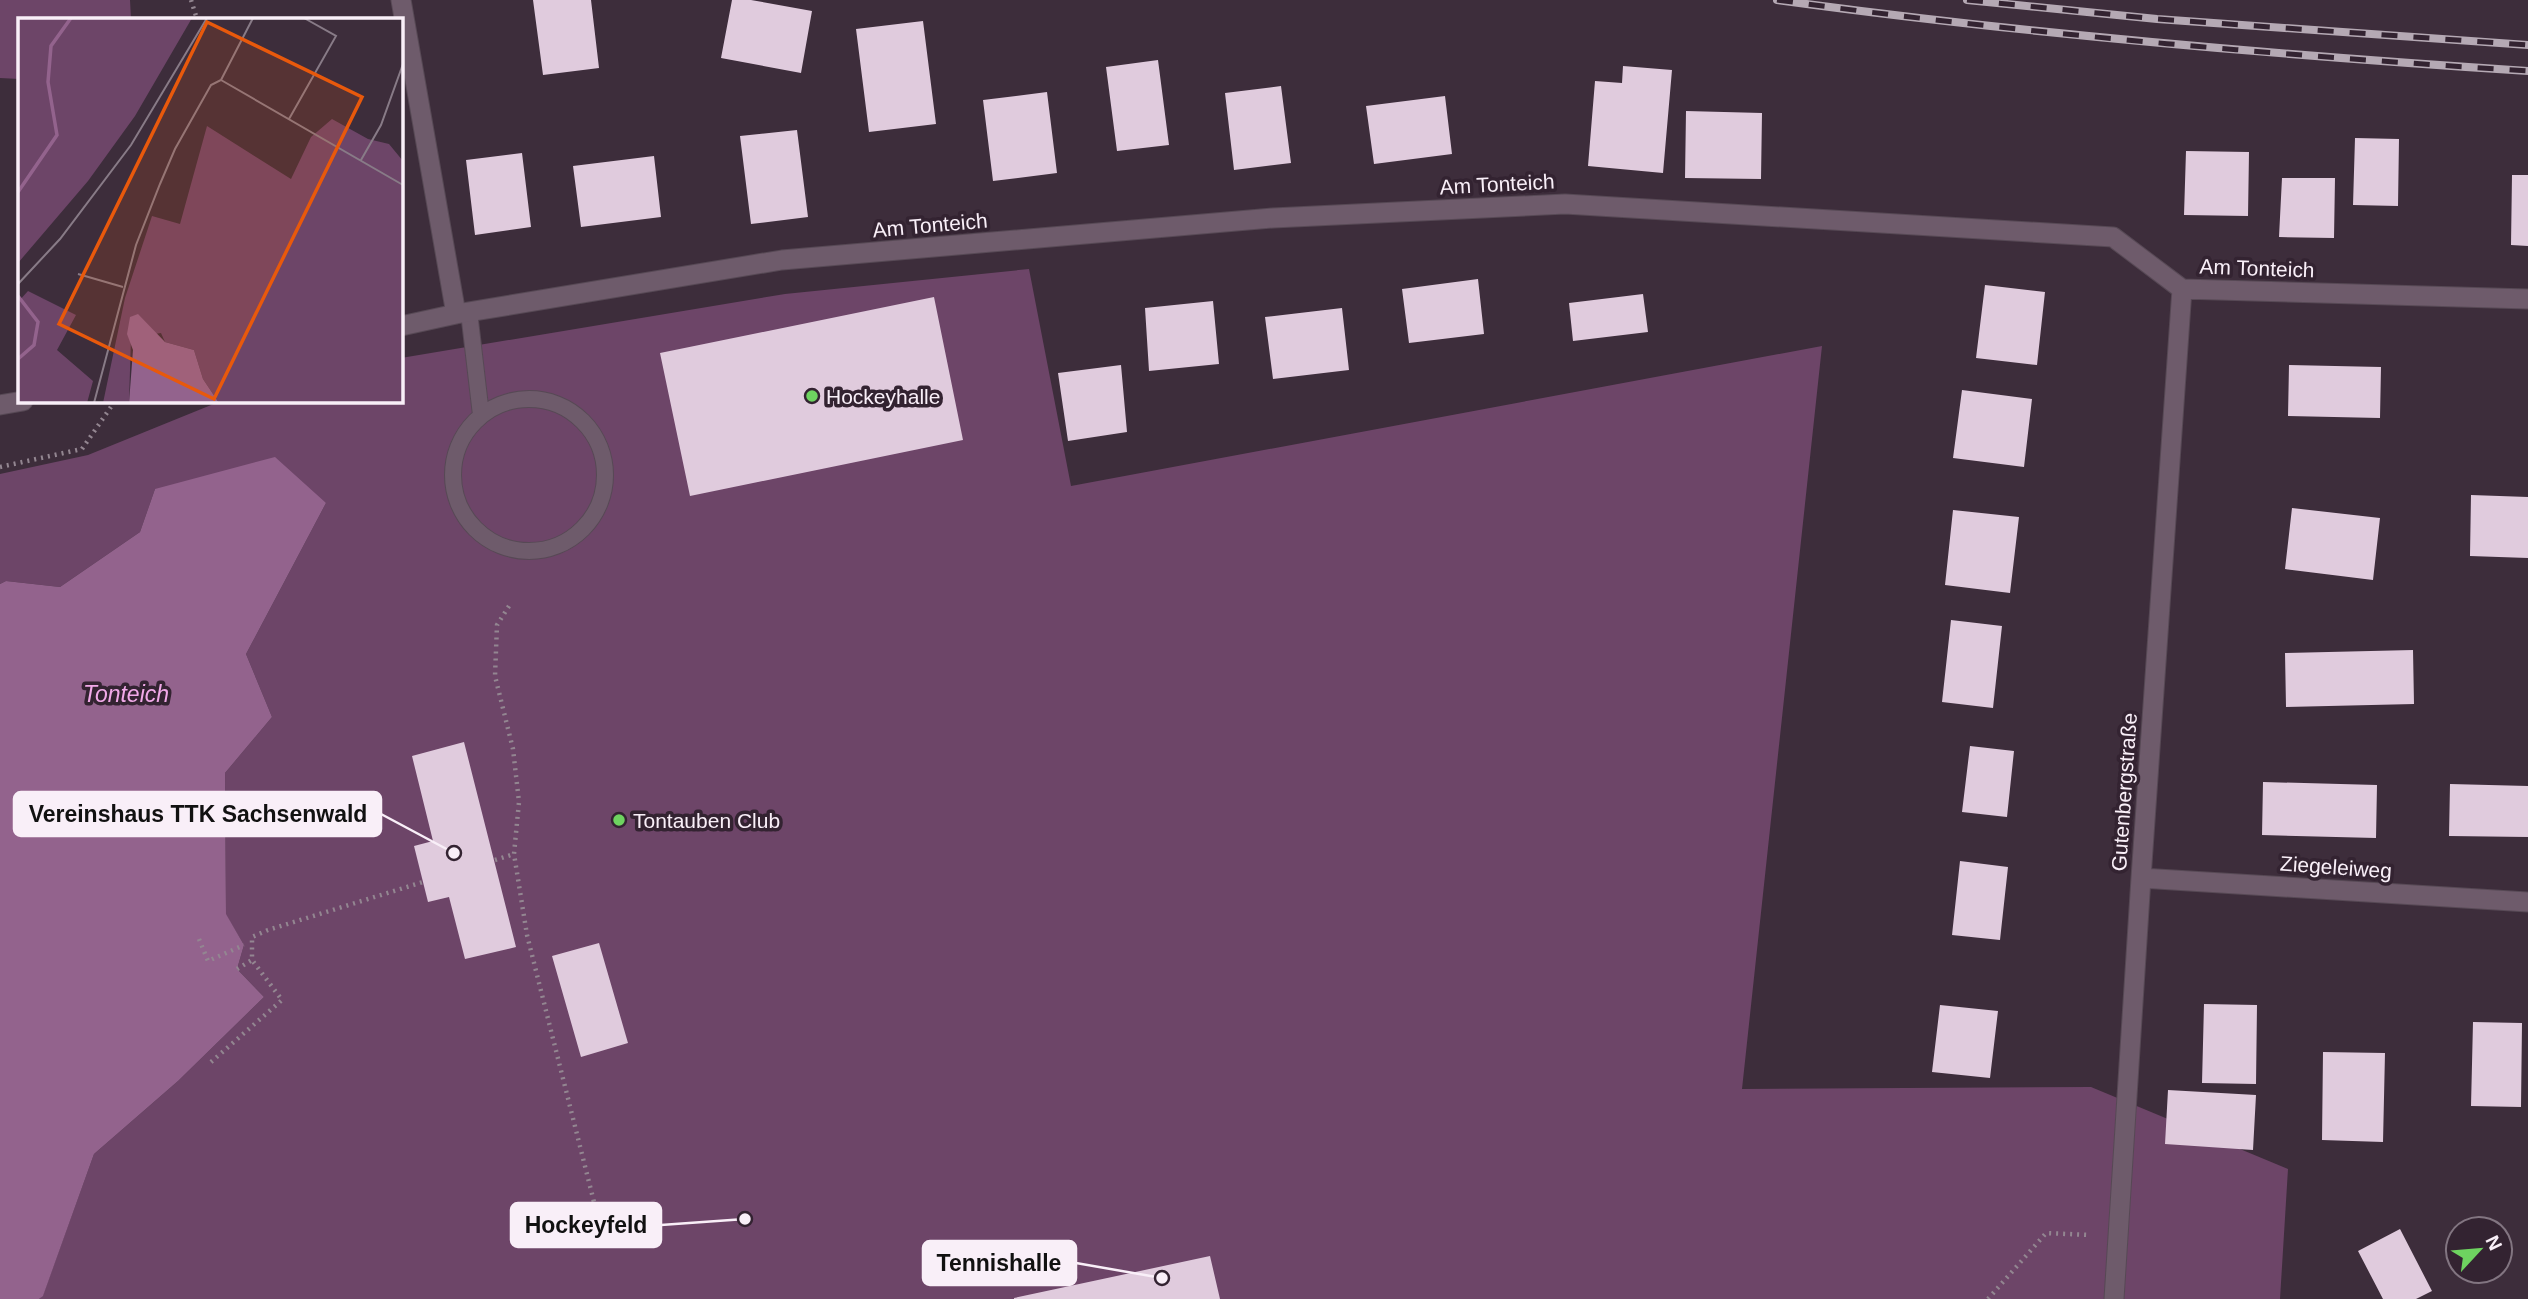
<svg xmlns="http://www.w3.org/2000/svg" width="2528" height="1299" viewBox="0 0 2528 1299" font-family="Helvetica,sans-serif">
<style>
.green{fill:#6d4568}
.water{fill:#93638d}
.building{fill:#e0cbdd}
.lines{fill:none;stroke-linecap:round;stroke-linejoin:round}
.service-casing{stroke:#574955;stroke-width:18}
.minor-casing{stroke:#574955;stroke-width:21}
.path{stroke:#938691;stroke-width:4.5;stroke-dasharray:2 5;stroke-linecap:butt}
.service{stroke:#6e5b6b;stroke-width:16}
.minor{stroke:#6e5b6b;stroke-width:19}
.rail-casing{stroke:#b5a9b4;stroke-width:8}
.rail{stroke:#332331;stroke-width:5;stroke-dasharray:16;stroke-linecap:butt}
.poi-dot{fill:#6ed360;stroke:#332331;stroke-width:2.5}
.labels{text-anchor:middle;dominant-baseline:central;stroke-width:7;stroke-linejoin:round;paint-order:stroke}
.street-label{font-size:21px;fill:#f9eff8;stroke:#332331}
.poi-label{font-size:21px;fill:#f9eff8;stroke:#332331;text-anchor:start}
.water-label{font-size:23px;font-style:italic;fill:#f1a9e8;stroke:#332331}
.inset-river{fill:none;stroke:#93638d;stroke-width:3.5}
.inset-road{fill:none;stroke:#887b87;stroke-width:2}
.view{fill:#e8590c;fill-opacity:0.15;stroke:#e8590c;stroke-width:3.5}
.inset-edge{fill:none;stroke:#f9eff8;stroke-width:3.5}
.leader{fill:none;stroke:#f9eff8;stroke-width:2.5}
.callout-dot{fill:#f9eff8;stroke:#332331;stroke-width:2.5}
.callout{fill:#f9eff8;stroke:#f9eff8;stroke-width:2.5}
.callout-label{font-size:23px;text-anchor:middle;font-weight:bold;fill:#111}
</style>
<rect width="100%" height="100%" fill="#3d2d3b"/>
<path class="green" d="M0,0H130L131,19H19V79L0,78Z
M1029,269L1071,486L1822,346L1742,1089L2091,1087L2288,1169L2280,1299H39L43,1295L94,1154L178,1081L264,997L237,969L244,945L226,915L225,773L272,717L246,654L326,503L155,489L140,532L60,587L6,581L0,584V474L88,455L221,401H401V358L785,294Z"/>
<path class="water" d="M275,457L326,503L246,654L272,717L225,773L226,914L244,945L237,969L264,997L178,1081L94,1154L43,1296L39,1299H0V584L6,581L60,587L140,532L155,489Z"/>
<path class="building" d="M533,0H591L599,68L543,75Z
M732,0H751L812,11L801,73L721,58Z
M923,21L936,124L869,132L856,29Z
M1158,60L1169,145L1117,151L1106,67Z
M1623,66L1672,70L1663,173L1588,166L1595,81L1622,83Z
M1281,86L1291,163L1234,170L1225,93Z
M1047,92L1057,173L993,181L983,100Z
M1445,96L1452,154L1374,164L1366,106Z
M1686,111L1762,113L1761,179L1685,178Z
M797,130L808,217L751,224L740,136Z
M2355,138L2399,139L2398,206L2353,205Z
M2186,151L2249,152L2248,216L2184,215Z
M522,153L531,227L475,235L466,160Z
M654,156L661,217L581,227L573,166Z
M2512,175H2528V246L2511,245Z
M2282,178H2335L2334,238L2279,237Z
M1478,279L1484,334L1409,343L1402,289Z
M1985,285L2045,292L2037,365L1976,358Z
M1643,294L1648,332L1573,341L1569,303Z
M934,297L963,440L690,496L660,353Z
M1213,301L1219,364L1149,371L1145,308Z
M1342,308L1349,370L1273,379L1265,317Z
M1121,365L1127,432L1068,441L1058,373Z
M2289,365L2381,367L2380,418L2288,416Z
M1962,390L2032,399L2024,467L1953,458Z
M2471,495L2528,497V558L2470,556Z
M2292,508L2380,518L2373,580L2285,569Z
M1953,510L2019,517L2010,593L1945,585Z
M1951,620L2002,626L1993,708L1942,702Z
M2413,650L2414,704L2286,707L2285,653Z
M464,742L516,947L465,959L449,897L428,902L414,846L433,841L412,756Z
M1970,746L2014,751L2007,817L1962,812Z
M2263,782L2377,785L2376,838L2262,835Z
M2450,784L2528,786V837L2449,836Z
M1960,861L2008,867L2000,940L1952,935Z
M599,943L628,1043L581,1057L552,956Z
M2204,1004L2257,1005L2256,1084L2202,1083Z
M1940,1005L1998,1011L1990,1078L1932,1072Z
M2473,1022L2522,1023L2521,1107L2471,1106Z
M2323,1052L2385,1053L2383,1142L2322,1140Z
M2168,1090L2256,1095L2253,1150L2165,1144Z
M2400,1229L2432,1291L2416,1299H2383L2358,1251Z
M1210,1256L1220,1299H1014V1298Z"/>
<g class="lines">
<defs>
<path id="service" d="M469,312L481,415
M453 475a76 76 0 1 1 152 0a76 76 0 1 1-152 0Z"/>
<path id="minor" d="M401,0L456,314
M401,326L456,314L782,260L1273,218L1565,204L2113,237L2182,289L2528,299
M0,405L23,401
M2141,878L2528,902
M2114,1299L2141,878L2182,289"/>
</defs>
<use href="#service" class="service-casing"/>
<use href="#minor" class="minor-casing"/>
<path class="path" d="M191,0L197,19
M0,467L82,449L115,401
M509,606L497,625L495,676L513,749L519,802L514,854L527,935L601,1230
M495,860L514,854
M199,939L208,961L244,945
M237,969L252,960V937L268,930L423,882
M211,1062L282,1000L252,960
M1988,1299L2046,1233L2089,1235"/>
<use href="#service" class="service"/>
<use href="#minor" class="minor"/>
<defs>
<path id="rail" d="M1777,0C2026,34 2277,55 2528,71
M1967,0L2157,19L2528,45"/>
</defs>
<use href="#rail" class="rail-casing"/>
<use href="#rail" class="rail"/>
</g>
<g class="poi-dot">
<circle cx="812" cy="396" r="7"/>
<circle cx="619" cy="820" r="7"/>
</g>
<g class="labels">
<g class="street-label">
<text transform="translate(1497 184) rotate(-3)">Am Tonteich</text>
<text transform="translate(930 225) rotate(-5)">Am Tonteich</text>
<text transform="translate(2257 268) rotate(2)">Am Tonteich</text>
<text transform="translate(2124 792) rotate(-86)">Gutenbergstraße</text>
<text transform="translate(2336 867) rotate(4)">Ziegeleiweg</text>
</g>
<g class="poi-label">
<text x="826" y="396">Hockeyhalle</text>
<text x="633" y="820">Tontauben Club</text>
</g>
<g class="water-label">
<text x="126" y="694">Tonteich</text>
</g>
</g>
<g transform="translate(18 18)">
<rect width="385" height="385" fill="#3d2d3b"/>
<path d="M0,0H174L117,98L70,163L0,245ZM314,101L350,121L371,126L385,143V385H201L185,361L176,332L147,324L143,315L113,320L111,385H85L107,280L134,198L162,206L189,108L273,161L293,119ZM10,273L58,297L39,332L75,363L69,385H0V284Z" fill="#6d4568"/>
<path d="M120,296L147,324L176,332L185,361L201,385H111L115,332L109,316L112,299Z" fill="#93638d"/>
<path class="inset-river" d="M0,174L39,117L30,64L33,28L53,0M0,278L20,304L16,327L0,341"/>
<path class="inset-road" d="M203,62L385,167M271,101L318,18L286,0M343,142L363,107L385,46M60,256L105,269M0,266L42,221L113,127L189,0M76,385L118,227L142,166L157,131L193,67L203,62L235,0"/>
<path class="view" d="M189,4L344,79L196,381L41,306Z"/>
<rect width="385" height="385" class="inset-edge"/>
</g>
<path class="leader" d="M454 853L381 814M745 1219L661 1225M1162 1278L1076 1263"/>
<g class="callout-dot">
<circle cx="454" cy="853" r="7"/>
<circle cx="745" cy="1219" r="7"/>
<circle cx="1162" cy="1278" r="7"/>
</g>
<g class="callout">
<rect x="14" y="792" width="367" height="44" rx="7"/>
<rect x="511" y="1203" width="150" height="44" rx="7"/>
<rect x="923" y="1241" width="153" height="44" rx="7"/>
</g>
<g class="callout-label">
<text x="198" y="822">Vereinshaus TTK Sachsenwald</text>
<text x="586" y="1233">Hockeyfeld</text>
<text x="999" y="1271">Tennishalle</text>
</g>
<g transform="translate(2479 1250) rotate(64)"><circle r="33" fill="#332331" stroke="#827581" stroke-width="2"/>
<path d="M0-5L12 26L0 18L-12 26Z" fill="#6ed360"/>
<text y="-10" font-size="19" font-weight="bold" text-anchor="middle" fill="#f9eff8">N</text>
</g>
</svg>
